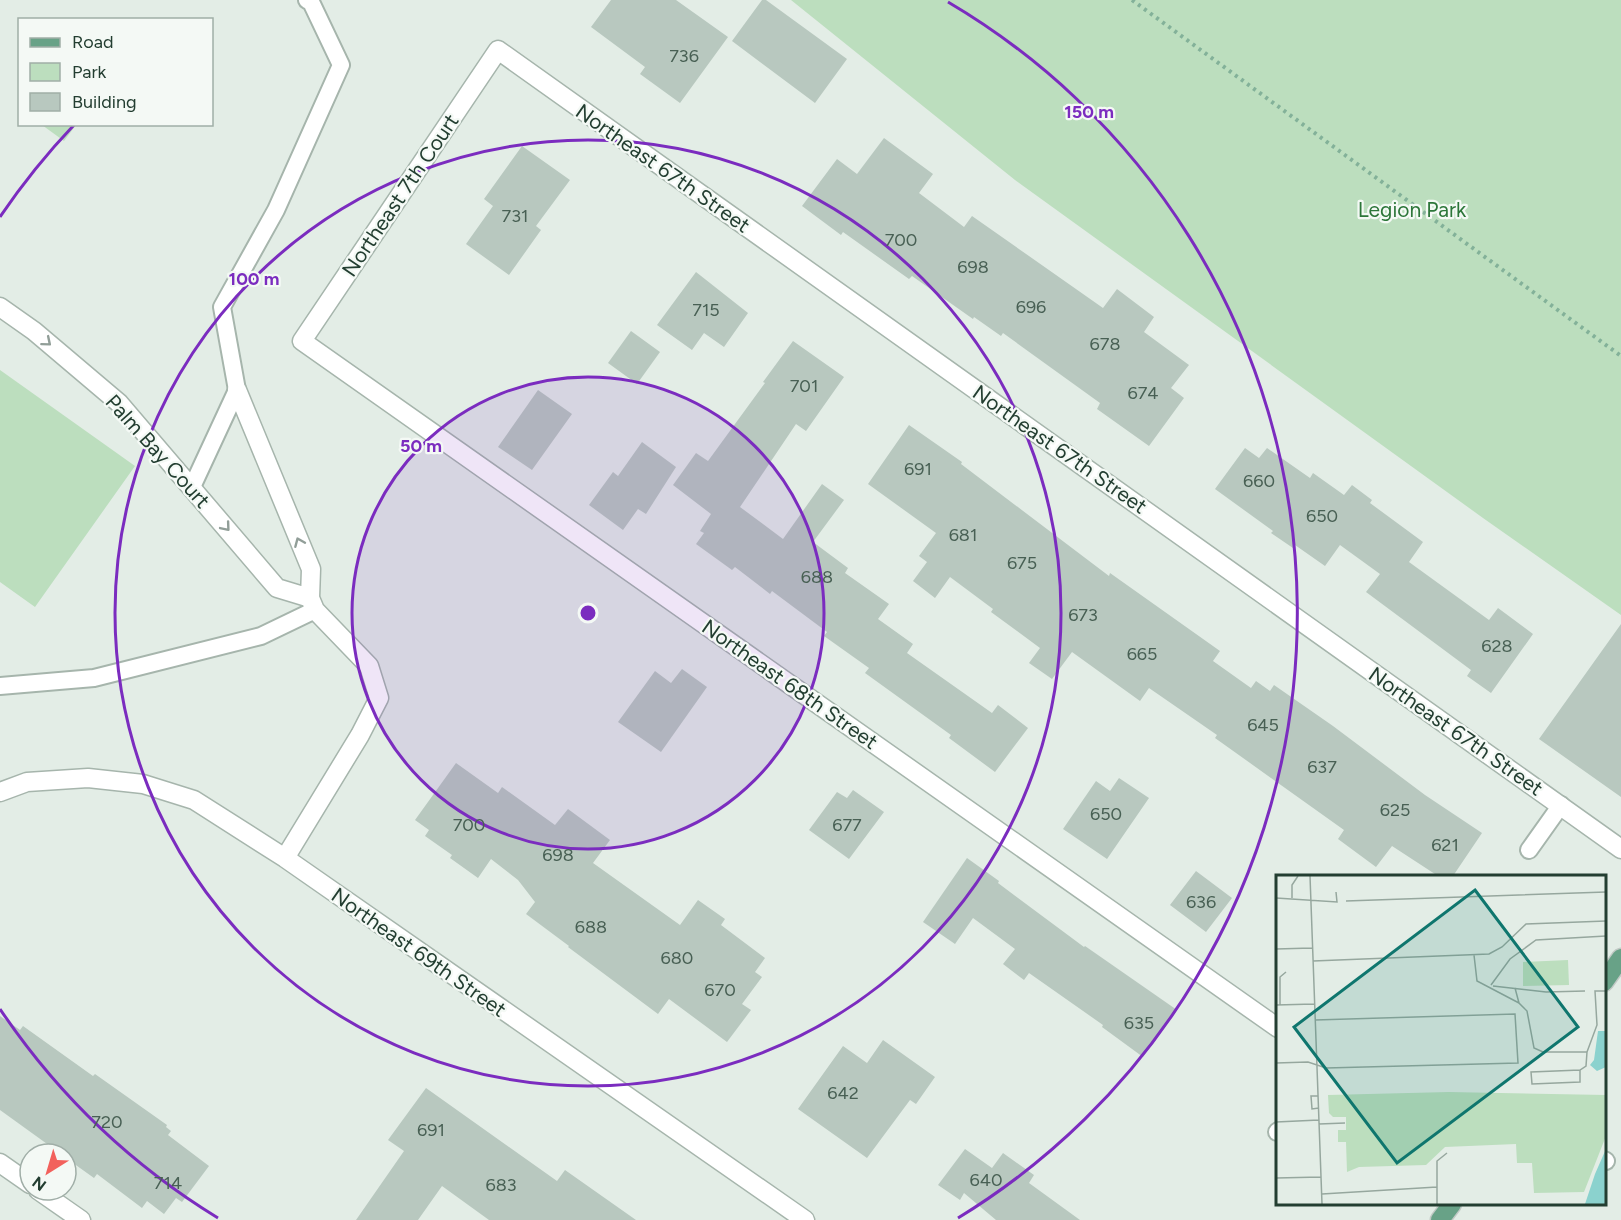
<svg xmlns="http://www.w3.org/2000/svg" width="1621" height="1220" viewBox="0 0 1621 1220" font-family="Figtree,sans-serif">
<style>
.green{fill:#bcdebe}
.building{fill:#b8c8bf}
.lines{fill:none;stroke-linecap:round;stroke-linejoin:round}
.service-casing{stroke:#a6b5ac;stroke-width:20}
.minor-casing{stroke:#a6b5ac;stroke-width:21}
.primary-casing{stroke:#c1c9c5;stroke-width:21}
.path{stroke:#83b199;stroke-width:4;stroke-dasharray:3 4.5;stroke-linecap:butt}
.service{stroke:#fff;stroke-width:16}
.minor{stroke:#fff;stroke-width:18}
.primary{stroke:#68a287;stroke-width:18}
.oneway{stroke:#919e98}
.ring{fill:none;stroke:#7b2cbf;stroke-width:3}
.labels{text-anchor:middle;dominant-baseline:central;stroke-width:4.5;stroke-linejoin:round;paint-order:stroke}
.number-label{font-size:18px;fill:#486054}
.street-label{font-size:21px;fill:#233e31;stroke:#f4f9f5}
.park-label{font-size:21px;fill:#2c7639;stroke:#f4f9f5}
.inset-road{fill:none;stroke:#96a79e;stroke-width:1.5}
.view{fill:#0f766e;fill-opacity:0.15;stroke:#0f766e;stroke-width:3}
.inset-edge{fill:none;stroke:#233e31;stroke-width:3}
.centre{fill:#7b2cbf;stroke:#f4f9f5;stroke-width:3}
.ring-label{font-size:18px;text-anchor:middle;font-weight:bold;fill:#7b2cbf;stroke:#f4f9f5;stroke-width:4.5;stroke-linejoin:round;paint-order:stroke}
</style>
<rect width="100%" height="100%" fill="#e3ede6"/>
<path class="green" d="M791,0H1621V615L1483,518L1015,180Z
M42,125L76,124V125L64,141Z
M0,370L135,466L35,607L0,582Z"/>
<path class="building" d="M611,0H676L728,37L680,103L640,74L645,67L591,27Z
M762,0H766L847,59L815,103L732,41Z
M884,138L933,174L919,193L964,227L972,216L1103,308L1117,289L1154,317L1144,332L1189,365L1171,388L1184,398L1149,446L1097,409L1100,403L1003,333L1001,336L974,317L973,319L912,276L909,279L843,232L841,235L802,206L837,159L857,174Z
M522,146L570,180L536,226L541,230L509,275L466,244L493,206L484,199Z
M696,272L748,313L724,347L704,333L692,350L657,325Z
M631,331L660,352L637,384L608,363Z
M793,341L844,377L806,431L796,424L740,507L783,539L822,484L844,500L813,542L848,568L845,573L889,604L878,619L913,644L907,653L992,713L998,705L1028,728L995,772L949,738L951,735L865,673L869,668L824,636L827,632L772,591L770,594L735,567L732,570L696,544L704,533L700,531L711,514L673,485L696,453L708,461L765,383L763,382Z
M538,390L572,414L532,470L498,447Z
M909,425L962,462L961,464L1109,576L1110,573L1220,651L1213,661L1251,688L1256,681L1270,691L1274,685L1333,726L1425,795L1482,833L1453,876H1438L1392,846L1376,867L1338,839L1344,830L1215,738L1217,735L1149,688L1140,701L1072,652L1052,679L1029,663L1040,648L991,612L993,609L950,577L935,598L913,581L927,562L919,556L936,533L868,484Z
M642,442L676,467L646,514L638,509L623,530L589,505L613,472L618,476Z
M1245,448L1259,458L1267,448L1310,478L1313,473L1344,495L1352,485L1372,500L1370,503L1423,542L1409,562L1489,620L1498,608L1533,634L1491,693L1467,676L1471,670L1366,592L1380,574L1340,545L1325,566L1295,545L1293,548L1271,533L1273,531L1215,489Z
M1621,624V797L1539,739Z
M682,669L707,687L661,752L618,722L655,671L671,683Z
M456,763L498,793L502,787L555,825L568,809L610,840L593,863L680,925L698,900L725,919L721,925L765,958L755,972L762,977L742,1004L751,1010L727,1042L669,999L658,1014L568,947L569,946L526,914L535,902L518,880L491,859L478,878L450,858L452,855L425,836L429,830L415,820Z
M1119,778L1149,798L1107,859L1063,829L1096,781L1110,791Z
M853,790L884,812L849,859L809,830L837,792L847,798Z
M967,858L999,881L998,883L1084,947L1085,946L1177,1010L1143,1057L1102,1027L1103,1025L1029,973L1024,980L1003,964L1015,949L973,918L955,944L923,922Z
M1196,871L1232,898L1206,932L1170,905Z
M0,1016L20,1030L23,1026L93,1076L95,1074L167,1125L166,1127L171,1131L168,1135L209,1166L182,1202L176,1198L164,1214L147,1201L142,1208L97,1174L94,1178L66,1158V1154H61L0,1110Z
M883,1040L935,1077L916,1104L910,1100L867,1158L798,1109L843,1046L867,1063Z
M426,1088L557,1181L565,1170L636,1220H489L442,1186L418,1220H356L404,1151L388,1140Z
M965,1149L992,1168L1003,1153L1034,1175L1029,1183L1080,1220H996L964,1193L960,1200L938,1185Z"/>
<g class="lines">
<defs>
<path id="service" d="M192,487L237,390L222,307L276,210L341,65L311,2L307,0
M0,686L94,678L261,636L315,610
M1529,850L1561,805
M1277,1132L1278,1131
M1604,1160L1606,1161"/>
<path id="minor" d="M0,307L34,331L119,403L277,588L310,598
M237,390L311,569L310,598L315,610L369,666L379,698L360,735L285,858
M0,792L27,782L88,778L143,784L194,800L285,858L805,1220
M1278,1028L302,341L498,50L1621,849
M0,1163L30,1184
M38,1190L81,1220"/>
<path id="primary" d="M1604,982L1621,958
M1440,1220L1452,1204"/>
</defs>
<use href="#service" class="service-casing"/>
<use href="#minor" class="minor-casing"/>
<use href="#primary" class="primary-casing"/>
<path class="path" d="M1132,0L1621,356"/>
<use href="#service" class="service"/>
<use href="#minor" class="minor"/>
<use href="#primary" class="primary"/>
</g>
<defs><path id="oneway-chevron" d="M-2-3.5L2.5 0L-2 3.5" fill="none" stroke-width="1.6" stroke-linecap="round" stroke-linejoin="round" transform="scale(1.5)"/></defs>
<g class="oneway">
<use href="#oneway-chevron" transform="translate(47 342) rotate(40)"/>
<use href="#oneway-chevron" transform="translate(226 527) rotate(50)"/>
<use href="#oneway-chevron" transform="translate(299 542) rotate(-113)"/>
</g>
<circle cx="588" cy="613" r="236" fill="#7b2cbf" fill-opacity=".12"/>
<g class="ring">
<circle cx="588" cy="613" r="236"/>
<circle cx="588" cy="613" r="473"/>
<path d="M218 1218A709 709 0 0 1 0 1009M0 217A709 709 0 0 1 74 125M948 2A709 709 0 0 1 958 1218"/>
</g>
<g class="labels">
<g class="number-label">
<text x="684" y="56">736</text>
<text x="515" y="216">731</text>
<text x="901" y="240">700</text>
<text x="973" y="267">698</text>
<text x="1031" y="307">696</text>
<text x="706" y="310">715</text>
<text x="1105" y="344">678</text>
<text x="804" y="386">701</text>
<text x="1143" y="393">674</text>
<text x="918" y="469">691</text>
<text x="1259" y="481">660</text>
<text x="1322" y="516">650</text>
<text x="963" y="535">681</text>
<text x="1022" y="563">675</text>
<text x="817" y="577">688</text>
<text x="1083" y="615">673</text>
<text x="1497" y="646">628</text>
<text x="1142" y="654">665</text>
<text x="1263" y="725">645</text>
<text x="1322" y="767">637</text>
<text x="1395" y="810">625</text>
<text x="1106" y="814">650</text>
<text x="469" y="825">700</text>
<text x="847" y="825">677</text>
<text x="1445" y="845">621</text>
<text x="558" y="855">698</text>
<text x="1201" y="902">636</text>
<text x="591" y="927">688</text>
<text x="677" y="958">680</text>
<text x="720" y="990">670</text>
<text x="1139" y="1023">635</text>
<text x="843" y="1093">642</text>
<text x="107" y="1122">720</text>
<text x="431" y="1130">691</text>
<text x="986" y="1180">640</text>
<text x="168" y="1183">714</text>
<text x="501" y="1185">683</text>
</g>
<g class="street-label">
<text transform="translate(663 168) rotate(35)">Northeast 67th Street</text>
<text transform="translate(400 195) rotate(-56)">Northeast 7th Court</text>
<text transform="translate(1060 449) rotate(35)">Northeast 67th Street</text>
<text transform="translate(158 451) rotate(48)">Palm Bay Court</text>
<text transform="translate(790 684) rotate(35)">Northeast 68th Street</text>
<text transform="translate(1456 731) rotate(35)">Northeast 67th Street</text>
<text transform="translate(419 952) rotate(35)">Northeast 69th Street</text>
</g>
<g class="park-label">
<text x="1412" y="209">Legion Park</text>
</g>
</g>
<g transform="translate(1276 875)">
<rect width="330" height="330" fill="#e3ede6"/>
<path d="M292,85L293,110L247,111V87ZM173,217L330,220V261L308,317L258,318L256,288H241L240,269L169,272L150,290L83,292L71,297L70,267H62V255H70V242H57L53,238L52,220Z" fill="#bcdebe"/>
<path d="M322,156H330V192L321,196L314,190L318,185ZM330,274V329H309L319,299Z" fill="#8bd2ce"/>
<path class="inset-road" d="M34,1L46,329M0,23L61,27L60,17M16,23V10L22,1M70,26L330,17M0,74L36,73M198,80L201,106L243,128M37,86L213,79L226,72L250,49L330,46M215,110L234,84L260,65L330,61M217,111L270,117L309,116M239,113L243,128L251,136L258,173L267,177H311L321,150L319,116H330M0,130L38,129M4,130V102L10,97M0,188L32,187L50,193L242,188L239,139L39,145M304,195V207L256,209L255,197L304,195L310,191L311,177M42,221H35L36,234L43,233M0,247L43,245M43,249L69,248M0,303L45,302M46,319L161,312M161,329V286L171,278"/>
<path class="view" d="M199,15L302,152L121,288L18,152Z"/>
<rect width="330" height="330" class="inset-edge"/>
</g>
<circle cx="588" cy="613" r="9" class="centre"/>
<g class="ring-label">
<text x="1089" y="118">150 m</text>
<text x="254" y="285">100 m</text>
<text x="421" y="452">50 m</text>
</g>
<rect x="18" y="18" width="195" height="108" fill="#f4f9f5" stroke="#a0aea7" stroke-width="1.5"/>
<rect x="30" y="38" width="30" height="9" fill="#68a287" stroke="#a0aea7" stroke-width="1.5"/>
<text x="72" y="48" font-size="18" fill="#233e31">Road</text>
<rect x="30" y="63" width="30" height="18" fill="#bcdebe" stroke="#a0aea7" stroke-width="1.5"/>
<text x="72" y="78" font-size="18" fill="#233e31">Park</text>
<rect x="30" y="93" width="30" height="18" fill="#b8c8bf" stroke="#a0aea7" stroke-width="1.5"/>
<text x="72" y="108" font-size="18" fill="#233e31">Building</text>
<g transform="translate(48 1172) rotate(217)"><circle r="28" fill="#f4f9f5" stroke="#a0aea7" stroke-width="1.5"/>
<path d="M0-4.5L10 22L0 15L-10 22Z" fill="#f2615c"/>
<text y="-9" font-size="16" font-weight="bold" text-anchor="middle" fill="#233e31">N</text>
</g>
</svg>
